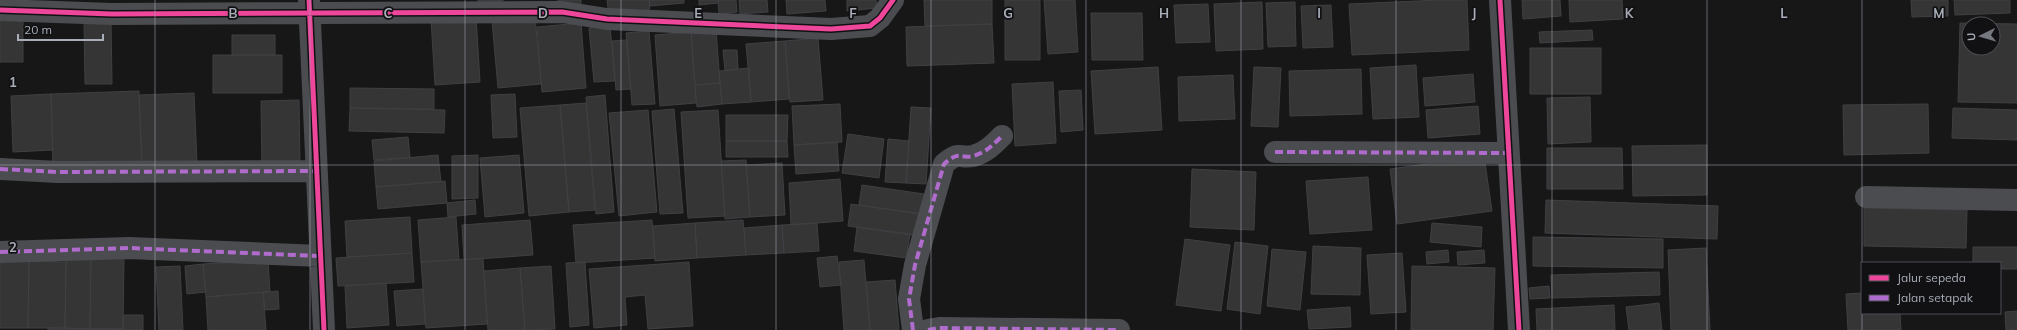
<svg xmlns="http://www.w3.org/2000/svg" width="2017" height="330" viewBox="0 0 2017 330" font-family="Mulish,sans-serif">
<style>
.building{fill:#353536;stroke:#3f4043;fill-rule:evenodd}
.lines{fill:none;stroke-linecap:round;stroke-linejoin:round}
.minor{stroke:#4b4c50;stroke-width:22}
.quiet{stroke:#b06ccc;stroke-width:4;stroke-dasharray:8 4;stroke-linecap:butt}
.cycleway-casing{stroke:#111113;stroke-width:8}
.cycleway{stroke:#ed469a;stroke-width:5}
.grid{fill:none;stroke:#a8adb8;stroke-width:1;stroke-opacity:0.55}
.grid-label{font-size:13px;text-anchor:middle;font-weight:bold;fill:#a8adb8;stroke:#111113;stroke-width:3.5;stroke-linejoin:round;paint-order:stroke}
</style>
<rect width="100%" height="100%" fill="#171717"/>
<path class="building" d="M478,0H503V1L478,3Z
M558,0H581V5L558,7Z
M607,0H649L650,13L609,16Z
M649,0H684V3L650,6Z
M699,0H718V3L699,5Z
M718,0H736L737,12L719,14Z
M739,0H767L768,12L740,14Z
M786,0H825L826,11L787,14Z
M847,0H876L877,8L847,11Z
M924,0H992V24L925,26Z
M1005,0H1040V60H1005Z
M1044,0H1075L1078,52L1048,54Z
M1440,0H1467L1469,50L1352,55L1349,4Z
M1522,0H1560L1561,16L1523,19Z
M1569,0H1622L1623,19L1570,22Z
M1911,0H1948V16L1912,17Z
M1954,0H2010V13L1955,15Z
M1262,2L1263,49L1216,51L1214,4Z
M1295,2L1296,46L1268,47L1266,3Z
M1208,4L1210,42L1176,43L1174,5Z
M1331,5L1333,47L1303,48L1301,6Z
M1091,13H1142L1143,60H1092Z
M0,16H23V62H0Z
M476,16L480,82L435,85L431,19Z
M535,17L541,84L498,88L492,21Z
M84,20H111L112,84H85Z
M581,23L586,88L542,92L537,27Z
M1960,23L2017,24V103L1958,102ZM1969,24H1993V48H1969Z
M992,24L994,63L907,66L906,27Z
M610,26L615,81L594,82L589,28Z
M716,30L720,83L695,85L691,32Z
M1592,30L1593,40L1540,43L1539,32Z
M649,31L655,104L632,105L626,33Z
M691,32L696,103L660,106L655,35Z
M232,35H275V55H232Z
M818,38L823,100L790,102L785,41Z
M627,40L631,89L616,90L612,41Z
M785,41L789,99L751,102L746,44Z
M1530,48H1601V94H1530Z
M723,50H737L738,69L725,71Z
M213,55H282V93H213Z
M1416,65L1419,117L1373,119L1370,68Z
M1158,67L1162,130L1095,134L1091,71Z
M1254,67L1281,68L1278,127L1251,126Z
M749,68L751,102L722,104L719,71Z
M1361,69L1362,114L1290,116L1289,71Z
M1473,74L1475,102L1425,106L1423,78Z
M1233,75L1235,119L1179,121L1178,77Z
M1053,82L1056,143L1015,146L1012,84Z
M720,83L722,104L697,107L695,85Z
M350,88L434,89V109L350,108Z
M1081,90L1083,130L1061,132L1059,91Z
M139,91L142,165L53,168L51,94Z
M194,93L197,163L142,165L139,95Z
M51,94L53,150L13,152L11,96Z
M515,94L517,137L493,138L491,95Z
M605,95L614,212L596,214L586,97Z
M1590,97L1591,142L1548,144L1547,98Z
M299,100L300,168L262,169L261,101Z
M586,103L595,210L569,212L560,105Z
M840,104L842,142L794,145L792,106Z
M1928,104L1929,153L1844,155L1843,105Z
M560,105L569,212L529,216L520,108Z
M1478,106L1480,134L1428,138L1426,110Z
M911,107L931,108L926,184L906,183Z
M350,108L445,110L444,133L349,131Z
M1953,108L2017,110V140L1952,138Z
M674,109L683,213L660,214L652,111Z
M648,110L657,212L619,216L609,113Z
M718,110L725,216L688,218L681,112Z
M726,115H788L787,141H726Z
M848,134L884,139L879,178L842,173Z
M408,137L410,157L374,160L372,140Z
M888,139L909,141L906,183L885,182Z
M726,141H787L788,157H726Z
M837,142L839,171L796,174L794,145Z
M1707,145V195L1633,196L1632,146Z
M1547,148H1622L1623,189H1547Z
M438,155L441,182L376,187L374,161Z
M478,155V198L452,199V156Z
M519,155L524,213L485,217L480,158Z
M1484,156L1492,211L1397,224L1390,169Z
M746,160L750,217L725,219L721,161Z
M782,163L785,215L750,217L746,165Z
M1192,169L1256,172L1254,230L1190,227Z
M1368,177L1372,230L1310,234L1306,181Z
M840,179L843,221L791,225L789,183Z
M445,181L447,203L378,209L376,187Z
M862,185L924,194L921,214L859,205Z
M475,200L476,214L448,217L447,203Z
M1546,200L1718,206L1717,239L1545,233Z
M851,204L921,214L918,236L848,226Z
M1864,208L1967,210L1966,248L1864,246Z
M410,217L412,253L347,257L345,221Z
M456,217L459,260L421,262L418,220Z
M530,220L533,255L464,260L462,225Z
M652,220L655,258L576,263L573,225Z
M743,220L746,255L697,258L695,223Z
M695,223L697,258L655,261L653,226Z
M817,223L819,251L784,253L782,225Z
M1432,223L1482,227L1481,247L1430,242Z
M782,225L784,253L746,255L744,228Z
M857,227L910,234L906,258L854,251Z
M1533,237L1663,239V268L1533,266Z
M1185,239L1230,245L1221,311L1176,305Z
M1235,242L1268,246L1260,314L1227,309Z
M1313,246L1361,248L1360,295L1311,294Z
M1973,247H2017V269H2000V263H1973Z
M1706,248L1710,330H1671L1668,250Z
M1272,249L1306,252L1300,310L1267,306Z
M1448,250L1449,262L1427,264L1426,252Z
M1484,250L1485,263L1458,265L1457,252Z
M412,253L414,282L338,286L336,258Z
M1402,253L1406,312L1371,314L1367,255Z
M91,255L124,256L123,329H90Z
M837,256L841,285L820,287L817,258Z
M66,258L91,259L90,329L65,328Z
M483,258L487,324L426,328L421,262Z
M268,260L270,292L206,297L203,264Z
M864,260L870,330H844L839,262Z
M0,261H29L28,328H0Z
M29,261L66,262L65,328H28Z
M585,262L589,325L570,327L566,263Z
M689,262L693,326L648,329L645,295L625,297L627,325L594,328L589,269Z
M203,264L206,292L187,294L185,266Z
M180,266L183,330H159L156,267Z
M551,266L555,329L525,330L520,268Z
M1412,266L1495,268L1493,330H1411Z
M520,268L525,330H488L484,271Z
M1659,272L1660,295L1552,298L1551,275Z
M895,280L899,330H870L866,282Z
M386,283L389,325L347,328L345,286Z
M1549,286L1550,298L1530,299L1529,288Z
M423,289L425,324L397,326L394,291Z
M278,291L279,309L265,310L263,292Z
M263,292L266,330H208L206,297Z
M1862,293V313H1900L1901,330H1848L1846,294Z
M1659,303L1662,330H1629L1626,307Z
M1614,305L1615,330H1537L1536,309Z
M1350,307L1351,327L1309,329L1307,310Z
M2017,311V329L2006,330L2005,312Z
M123,315H143V330H48V328L123,329Z"/>
<g class="lines">
<path class="minor" d="M309,0L324,330
M1500,0L1519,330
M0,10L112,14L562,12L607,19L831,29L870,26L880,18L893,0
M1275,152L1507,153
M0,169L58,172L316,171
M1866,197L2017,200
M0,252L129,248L320,256
M913,330L909,299L915,265L944,164C960,150 958,159 973,156C985,153 993,145 1002,136
M928,330L939,328L1119,330"/>
<path class="quiet" d="M1275,152L1507,153
M0,169L58,172L316,171
M0,252L129,248L320,256
M913,330L909,299L915,265L944,164C960,150 958,159 973,156C985,153 993,145 1002,136
M928,330L939,328L1119,330"/>
<defs>
<path id="cycleway" d="M309,0L324,330
M1500,0L1519,330
M0,10L112,14L562,12L607,19L831,29L870,26L880,18L893,0"/>
</defs>
<use href="#cycleway" class="cycleway-casing"/>
<use href="#cycleway" class="cycleway"/>
</g>
<path class="grid" d="M155,0V330M310,0V330M465,0V330M621,0V330M776,0V330M931,0V330M1086,0V330M1241,0V330M1396,0V330M1552,0V330M1707,0V330M1862,0V330M0,165H2017"/>
<g class="grid-label">
<text x="233" y="18">B</text>
<text x="388" y="18">C</text>
<text x="543" y="18">D</text>
<text x="698" y="18">E</text>
<text x="853" y="18">F</text>
<text x="1008" y="18">G</text>
<text x="1164" y="18">H</text>
<text x="1319" y="18">I</text>
<text x="1474" y="18">J</text>
<text x="1629" y="18">K</text>
<text x="1784" y="18">L</text>
<text x="1939" y="18">M</text>
<text x="13" y="87">1</text>
<text x="13" y="252">2</text>
</g>
<rect x="1861" y="262" width="140" height="52" fill="#111113" stroke="#4d4f55"/>
<rect x="1869" y="275" width="20" height="6" fill="#ed469a" stroke="#4d4f55"/>
<text x="1897" y="282" font-size="12" fill="#a8adb8">Jalur sepeda</text>
<rect x="1869" y="295" width="20" height="6" fill="#b06ccc" stroke="#4d4f55"/>
<text x="1897" y="302" font-size="12" fill="#a8adb8">Jalan setapak</text>
<g transform="translate(1981 36) rotate(265)"><circle r="19" fill="#111113" stroke="#4d4f55"/>
<path d="M0-3L7 15L0 10L-7 15Z" fill="#757880"/>
<text y="-6" font-size="11" font-weight="bold" text-anchor="middle" fill="#a8adb8">U</text>
</g>
<path d="M18 34v6h85v-6" fill="none" stroke="#a8adb8" stroke-width="2"/>
<text x="24" y="34" font-size="12" fill="#a8adb8" stroke="#111113" stroke-width="3" paint-order="stroke">20 m</text>
</svg>
